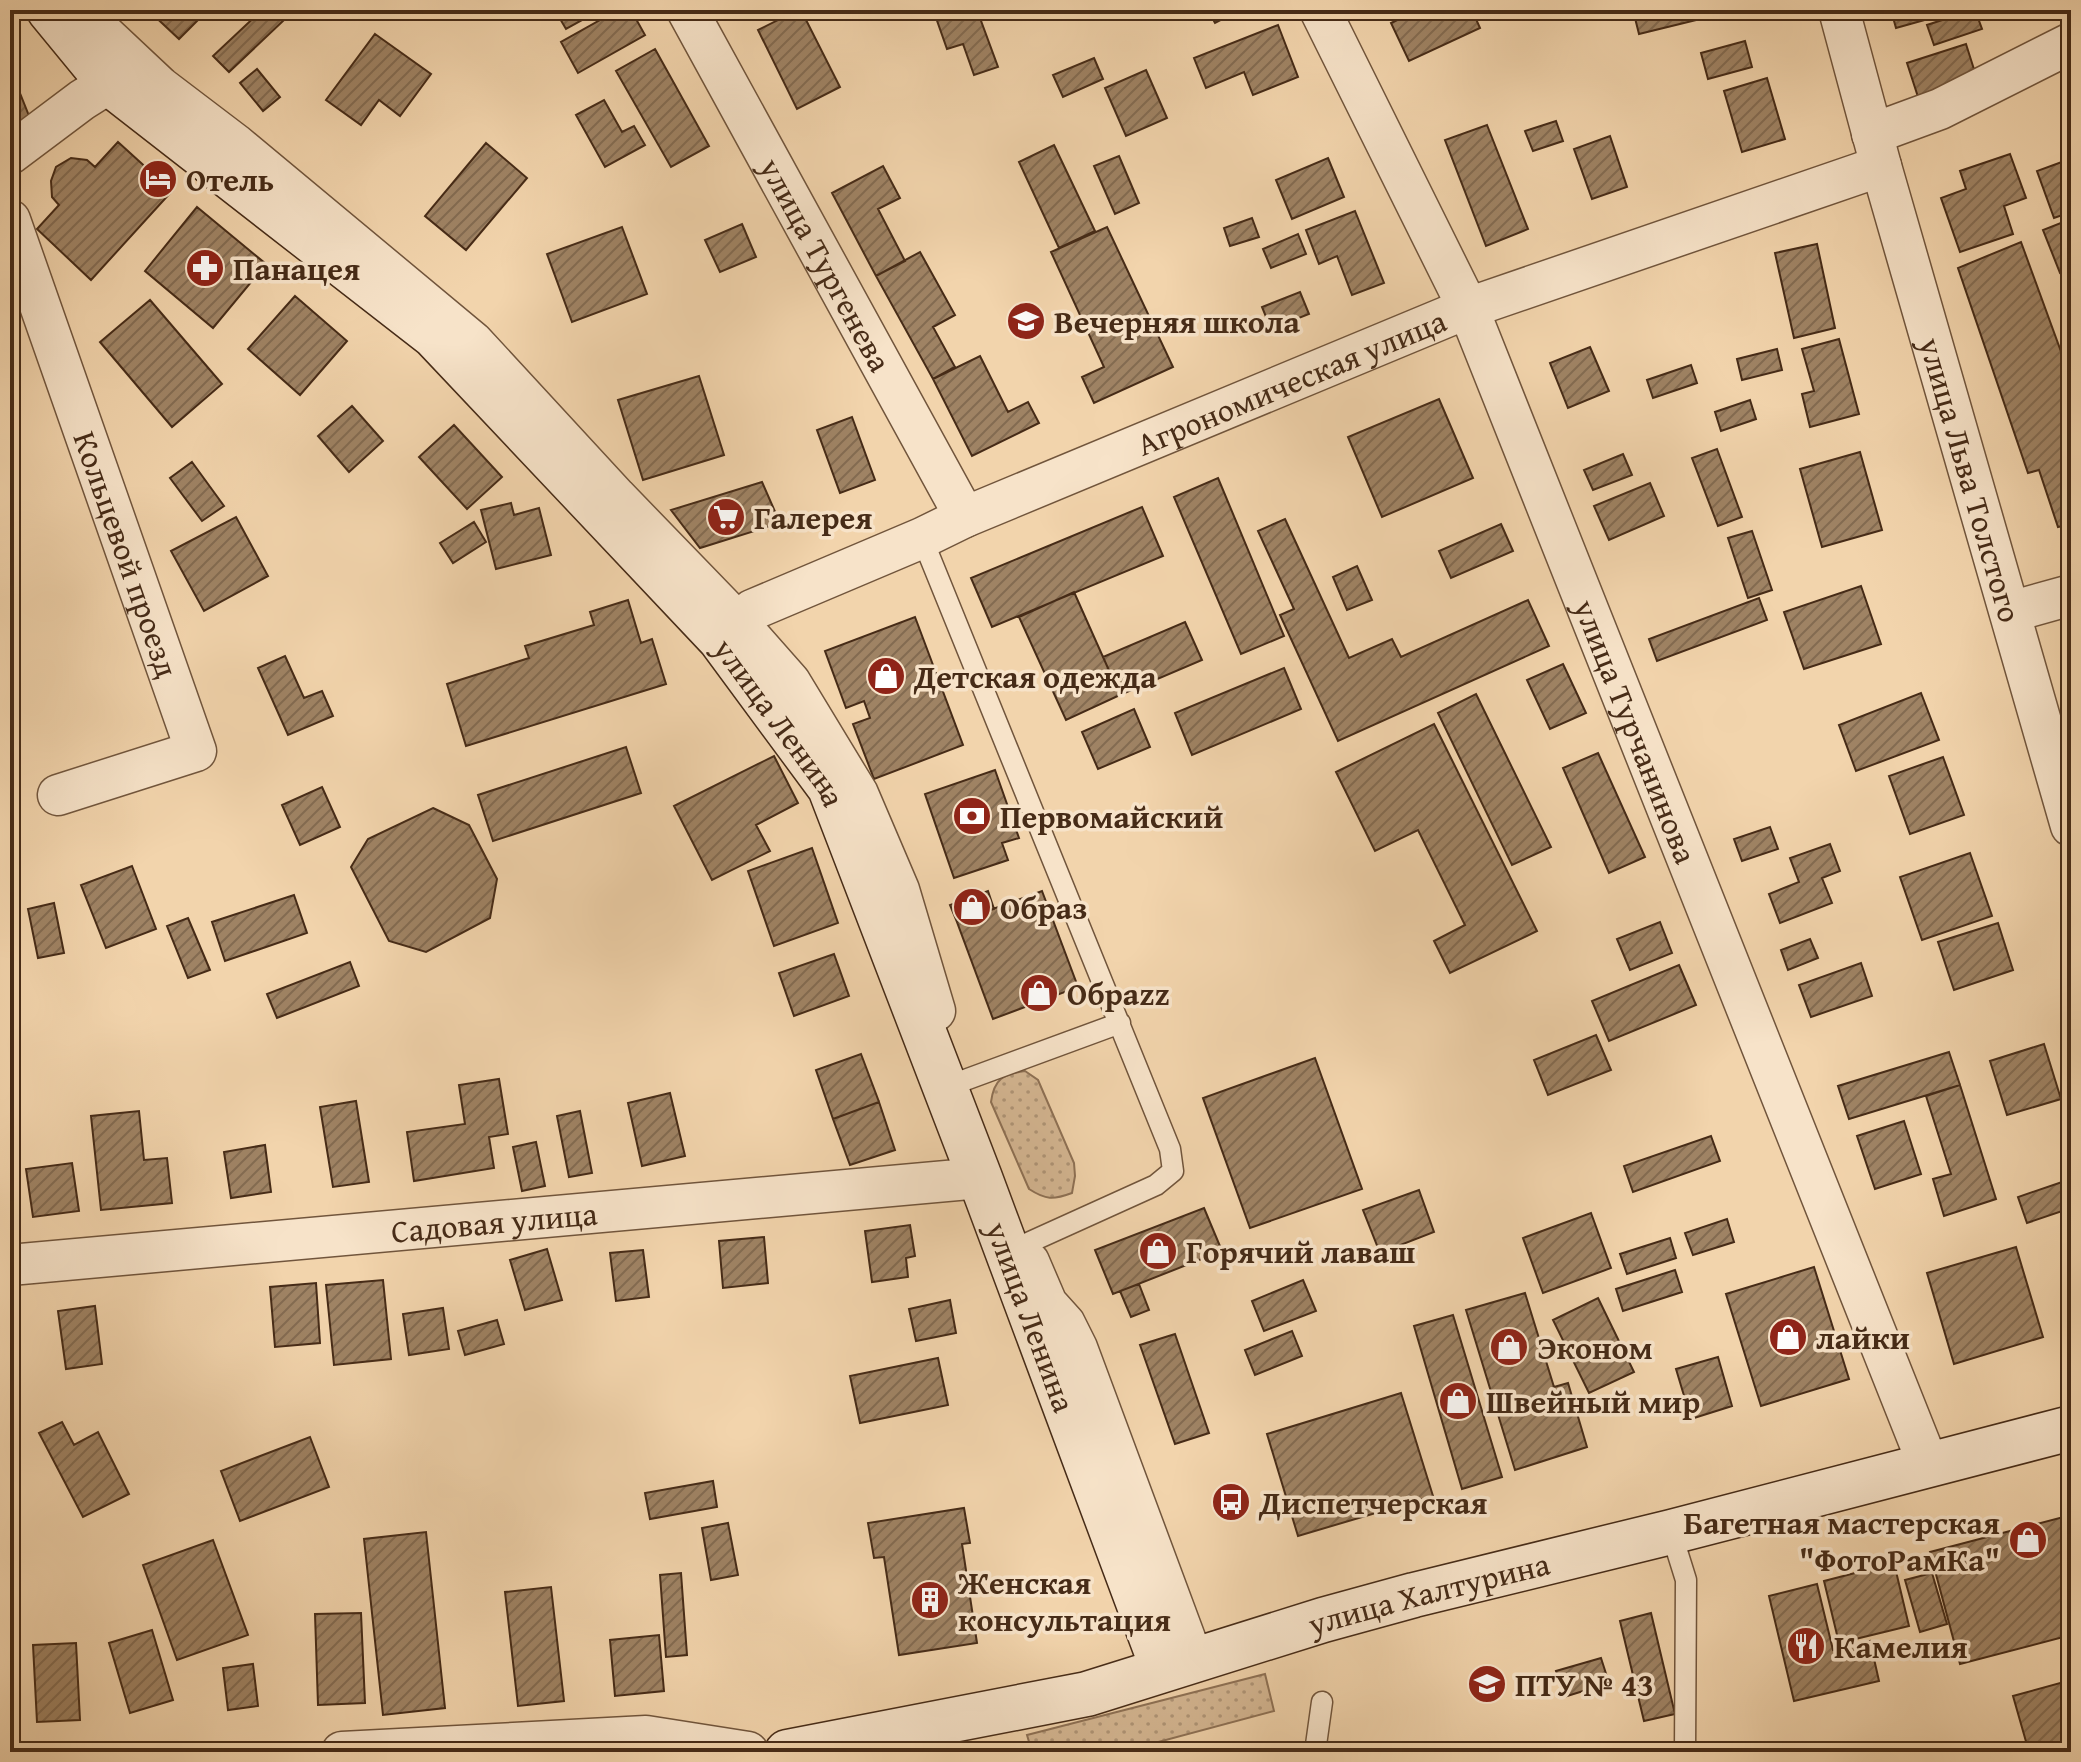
<svg xmlns="http://www.w3.org/2000/svg" width="2081" height="1762" viewBox="0 0 2081 1762" font-family="'Gentium Book Plus',serif">
<style>
.grass{fill:url(#grass-dots);stroke:#8e7155;stroke-width:2}
.building{fill:url(#building-hatch);stroke:#462b17;stroke-width:2}
.lines{fill:none;stroke-linecap:round;stroke-linejoin:round}
.lane-casing{stroke:#71553c;stroke-width:23}
.street-casing{stroke:#71553c;stroke-width:43}
.secondary-casing{stroke:#462b17;stroke-width:47}
.lane{stroke:#f7e3c9;stroke-width:20}
.street{stroke:#f7e3c9;stroke-width:40}
.secondary{stroke:#f7e3c9;stroke-width:44}
.labels{text-anchor:middle;dominant-baseline:central;stroke-width:7;stroke-linejoin:round;paint-order:stroke}
.poi-label{font-size:32px;font-weight:bold;fill:#462b17;stroke:#f7e3c9;text-anchor:start}
.street-label{font-size:32px;fill:#462b17;stroke:#f7e3c9}
</style>
<defs>
<pattern id="grass-dots" width="8" height="8" patternUnits="userSpaceOnUse" patternTransform="scale(2)"><rect width="8" height="8" fill="#d5b793"/><path d="M2 2h.1M6 6h.1" fill="none" stroke="#af9577" stroke-width="1.8" stroke-linecap="round"/></pattern>
<pattern id="building-hatch" width="6" height="6" patternUnits="userSpaceOnUse" patternTransform="scale(2)"><rect width="6" height="6" fill="#9f8364"/><path d="M-1 1l2-2M0 6l6-6M5 7l2-2" fill="none" stroke="#836b51"/></pattern>
</defs>
<rect width="100%" height="100%" fill="#f2d4ac"/>
<filter id="stains"><feTurbulence type="fractalNoise" baseFrequency=".0025" numOctaves="4"/><feColorMatrix values="0 0 0 0 .2 0 0 0 0 .09 0 0 0 0 .02 0 0 0 .5 -.17"/></filter>
<radialGradient id="worn" r=".72"><stop offset=".6" stop-color="#630" stop-opacity="0"/><stop offset="1" stop-color="#630" stop-opacity=".3"/></radialGradient>
<path class="grass" d="M1025,1071L1038,1080L1074,1163L1075,1176L1072,1193C1053,1200 1046,1200 1029,1189L991,1102C994,1079 1003,1074 1025,1071Z
M1265,1674L1274,1711L1121,1752H1032L1027,1735Z"/>
<path class="building" d="M148,10H208L179,39Z
M262,10H273L283,21L229,72L213,56Z
M560,10H593L595,13L566,29L556,12Z
M618,10H631L645,35L578,73L561,42Z
M798,10H801L840,87L797,109L758,30Z
M939,10H977L998,67L974,75L963,44L947,49L934,12Z
M1208,10H1240L1215,23Z
M1418,10H1472L1480,28L1409,61L1391,23Z
M1633,10H1737L1639,34Z
M1891,10H1925L1928,19L1896,28Z
M1973,10H1975L1982,29L1934,45L1927,25Z
M1278,25L1298,77L1253,95L1244,72L1206,88L1194,58Z
M375,34L431,74L400,116L379,100L361,125L326,100Z
M1745,41L1752,67L1708,79L1701,53Z
M1966,44L1978,82L1919,100L1907,63Z
M655,49L709,146L671,167L616,71Z
M1094,58L1103,79L1063,97L1053,75Z
M10,68L33,126L10,135Z
M257,69L280,97L263,111L240,83Z
M1146,70L1167,118L1126,136L1105,88Z
M1767,78L1785,139L1742,152L1724,91Z
M604,100L622,132L634,126L645,145L605,167L576,115Z
M1556,121L1563,141L1533,151L1525,131Z
M1487,125L1528,229L1486,246L1445,140Z
M1610,136L1627,187L1592,199L1574,149Z
M118,142L172,191L91,280L37,229L59,205L52,197L51,181L56,167L71,158L87,160L95,167Z
M486,143L527,178L466,250L425,216Z
M1054,145L1095,231L1059,248L1019,162Z
M2010,154L2026,198L2004,206L2013,234L1960,252L1941,198L1966,189L1960,171Z
M1119,156L1139,203L1115,214L1094,166Z
M1328,158L1344,197L1292,219L1276,180Z
M2070,159L2071,212L2054,218L2037,171Z
M883,166L900,198L878,209L905,261L876,276L832,193Z
M197,207L266,264L213,328L145,271Z
M1355,211L1384,283L1352,295L1337,256L1319,264L1306,230Z
M1252,218L1259,237L1230,246L1224,228Z
M2071,219V269L2060,273L2043,230Z
M742,224L756,257L720,272L705,240Z
M622,227L647,294L572,322L547,254Z
M1107,227L1173,367L1094,403L1082,377L1104,367L1051,252Z
M1298,234L1306,254L1271,268L1263,249Z
M2021,242L2071,379V524L2058,527L2039,470L2028,473L1958,268Z
M1817,244L1835,328L1794,338L1775,253Z
M920,252L955,315L933,327L955,367L933,379L876,276Z
M1300,292L1309,314L1271,329L1262,307Z
M295,296L347,341L300,395L248,349Z
M150,300L222,384L172,427L100,342Z
M1839,339L1859,414L1810,427L1802,394L1814,391L1802,349Z
M1590,347L1609,391L1568,408L1550,363Z
M1777,349L1782,370L1742,380L1737,359Z
M980,356L1008,412L1028,402L1039,423L972,456L933,379Z
M1691,365L1697,383L1653,398L1647,380Z
M699,376L724,455L643,480L618,400Z
M1439,399L1473,478L1382,517L1348,437Z
M1750,400L1756,419L1721,431L1715,412Z
M352,406L383,441L349,472L318,436Z
M852,417L875,480L840,493L817,430Z
M454,425L502,477L467,509L419,457Z
M1717,449L1742,517L1718,526L1692,458Z
M1860,452L1882,530L1822,547L1800,469Z
M1623,454L1632,475L1593,490L1584,470Z
M192,462L224,506L202,521L170,478Z
M1218,478L1284,636L1241,654L1174,497Z
M762,482L780,523L700,548L671,510Z
M1650,483L1664,516L1609,540L1594,506Z
M511,503L514,515L539,508L551,555L496,569L481,510Z
M1142,507L1163,556L992,627L971,578Z
M236,517L268,576L204,611L171,551Z
M1285,519L1349,658L1392,639L1401,657L1528,600L1549,646L1338,741L1280,615L1294,609L1258,531Z
M474,522L486,542L453,563L440,543Z
M1501,524L1513,551L1451,578L1439,551Z
M1752,531L1772,590L1748,598L1728,538Z
M1357,566L1372,600L1347,610L1333,577Z
M1861,586L1881,644L1804,669L1784,612Z
M1074,592L1120,695L1066,720L1019,617Z
M1759,598L1767,620L1657,661L1649,639Z
M628,600L641,643L652,639L666,684L466,746L447,684L529,658L525,646L594,625L590,612Z
M915,617L963,745L874,779L853,724L870,718L864,701L846,708L825,651Z
M1185,622L1202,660L1120,695L1103,657Z
M285,656L304,698L322,691L333,716L288,735L258,668Z
M1563,664L1586,713L1550,729L1527,680Z
M1284,668L1301,709L1192,755L1175,713Z
M1921,693L1939,740L1856,771L1839,725Z
M1476,694L1551,847L1512,865L1438,713Z
M1134,709L1150,747L1098,769L1082,732Z
M1434,724L1537,931L1450,973L1434,941L1465,925L1418,830L1375,851L1336,772Z
M626,747L641,793L493,841L478,795Z
M1598,753L1645,857L1609,873L1563,768Z
M774,756L798,803L756,825L770,851L712,880L674,806Z
M1943,757L1964,815L1910,834L1889,776Z
M995,770L1019,838L1002,843L1008,860L954,878L925,794Z
M322,787L340,827L300,845L282,805Z
M433,808L469,825L497,879L490,918L426,952L389,941L351,867L368,839Z
M1770,827L1778,849L1742,861L1734,839Z
M1830,844L1840,871L1822,878L1832,903L1780,923L1769,894L1799,882L1790,858Z
M812,848L838,923L774,946L748,871Z
M1970,853L1992,916L1922,940L1900,877Z
M132,866L156,929L106,948L81,885Z
M988,891L994,909L957,922L950,905Z
M1042,891L1078,987L993,1019L957,922Z
M294,895L307,933L225,961L212,922Z
M54,903L64,953L38,958L28,909Z
M188,918L210,970L188,978L167,926Z
M1660,922L1672,953L1630,970L1617,939Z
M1998,923L2013,970L1954,990L1938,942Z
M1810,939L1818,958L1788,970L1781,950Z
M834,954L849,996L794,1016L779,973Z
M350,962L359,986L277,1018L267,994Z
M1861,963L1872,996L1811,1017L1799,985Z
M1679,965L1696,1005L1609,1041L1592,1001Z
M1596,1035L1611,1070L1548,1095L1534,1060Z
M2044,1044L2061,1099L2007,1115L1990,1061Z
M1949,1052L1960,1085L1849,1119L1838,1086Z
M861,1054L879,1102L833,1119L816,1070Z
M1315,1058L1362,1189L1250,1228L1203,1098Z
M499,1079L508,1134L489,1137L494,1168L414,1181L407,1132L465,1124L459,1085Z
M1960,1085L1996,1199L1944,1216L1933,1179L1951,1174L1926,1096Z
M670,1093L685,1156L642,1166L628,1103Z
M356,1101L369,1182L333,1187L320,1107Z
M879,1102L895,1150L850,1165L833,1119Z
M139,1111L144,1160L167,1158L172,1203L101,1210L91,1116Z
M580,1111L592,1173L569,1177L557,1116Z
M1904,1121L1921,1174L1875,1189L1857,1136Z
M1711,1136L1720,1161L1633,1192L1624,1166Z
M536,1142L545,1186L522,1191L513,1147Z
M265,1145L271,1192L231,1198L224,1152Z
M72,1163L79,1211L33,1217L26,1169Z
M2071,1179V1208L2027,1223L2018,1197Z
M1419,1190L1434,1232L1380,1253L1363,1210Z
M1204,1208L1222,1251L1113,1294L1095,1250Z
M1591,1213L1611,1268L1543,1293L1523,1238Z
M1727,1219L1734,1242L1693,1255L1685,1233Z
M910,1225L915,1256L906,1258L908,1277L872,1282L865,1231Z
M764,1237L768,1283L723,1288L719,1241Z
M1670,1238L1676,1258L1627,1274L1620,1254Z
M2016,1247L2043,1337L1954,1364L1927,1273Z
M547,1249L562,1300L525,1310L510,1260Z
M643,1250L649,1297L616,1301L610,1253Z
M1814,1267L1849,1379L1761,1406L1726,1294Z
M1675,1270L1682,1292L1623,1311L1616,1289Z
M383,1280L391,1359L334,1365L326,1285Z
M1303,1280L1316,1311L1264,1331L1252,1301Z
M316,1283L320,1343L275,1347L270,1287Z
M1139,1284L1149,1310L1131,1317L1120,1291Z
M1525,1293L1554,1387L1568,1383L1587,1447L1515,1470L1466,1310Z
M1598,1298L1634,1372L1589,1393L1553,1320Z
M2071,1299V1334H2070L2062,1300Z
M950,1300L956,1333L916,1341L909,1309Z
M95,1306L102,1364L66,1369L58,1311Z
M443,1308L449,1349L409,1355L403,1314Z
M1453,1315L1502,1477L1462,1489L1414,1326Z
M497,1320L504,1344L465,1355L458,1331Z
M1292,1331L1302,1356L1255,1375L1245,1350Z
M1175,1334L1209,1433L1175,1444L1140,1345Z
M1718,1357L1732,1406L1691,1419L1676,1369Z
M938,1358L948,1405L860,1423L850,1376Z
M1401,1393L1433,1496L1298,1536L1267,1434Z
M62,1422L74,1445L98,1432L129,1494L83,1517L39,1433Z
M310,1437L329,1487L240,1521L221,1471Z
M713,1481L717,1507L650,1519L645,1493Z
M964,1508L970,1543L962,1544L977,1643L899,1655L884,1557L874,1558L868,1523Z
M2071,1515V1635L1960,1664L1930,1552Z
M728,1523L738,1575L711,1580L702,1528Z
M426,1532L445,1708L383,1715L364,1539Z
M213,1540L248,1635L177,1660L143,1565Z
M1894,1563L1909,1626L1839,1643L1824,1581Z
M681,1573L687,1655L666,1657L660,1575Z
M1932,1573L1947,1624L1920,1632L1905,1580Z
M1817,1584L1833,1650L1870,1641L1879,1681L1794,1701L1769,1596Z
M551,1587L564,1701L518,1706L505,1592Z
M361,1613L365,1703L318,1705L315,1614Z
M1651,1613L1675,1714L1644,1721L1620,1621Z
M152,1630L173,1700L130,1713L109,1643Z
M659,1635L664,1691L615,1696L610,1640Z
M76,1643L80,1720L37,1722L33,1645Z
M1601,1658L1609,1683L1564,1697L1556,1671Z
M253,1664L258,1706L228,1710L223,1668Z
M2071,1680V1752H2029L2013,1696Z"/>
<g class="lines">
<defs>
<path id="lane" d="M922,538L1170,1149L1173,1171L1156,1185L1008,1252
M946,1087L1120,1023
M1671,1532L1686,1580L1685,1752
M1315,1752L1322,1702"/>
<g id="street">
<path d="M78,10L160,87L235,144L473,342L616,497L738,623L790,682L858,794L899,890L935,1011"/>
<path id="s1" d="M687,10L965,517"/>
<path id="s2" d="M1320,10L1468,308L1928,1464"/>
<path id="s3" d="M1839,10L1881,166L2071,826"/>
<path d="M1872,134L1940,109L2071,43"/>
<path d="M10,154L82,100L109,83"/>
<path id="s4" d="M10,220L196,751L58,795"/>
<path d="M2010,612L2071,595"/>
<path id="s5" d="M720,638L752,610L922,538L965,517L1468,308L1881,166"/>
<path d="M1029,1262L1047,1304L1065,1324L1077,1348L1193,1660"/>
<path id="s6" d="M10,1265L980,1178"/>
<path d="M342,1752L646,1736L748,1752"/>
</g>
<g id="secondary">
<path id="s7" d="M49,10L109,83L434,336L720,639L830,788L980,1178L1163,1669"/>
<path id="s8" d="M787,1752L1087,1694L1323,1620L1414,1595L1671,1532L2071,1428"/>
</g>
</defs>
<use href="#lane" class="lane-casing"/>
<use href="#street" class="street-casing"/>
<use href="#secondary" class="secondary-casing"/>
<use href="#lane" class="lane"/>
<use href="#street" class="street"/>
<use href="#secondary" class="secondary"/>
</g>
<defs>
<symbol id="hotel-disc" viewBox="-11 -11 22 22"><circle r="9.5" fill="#8f2418" stroke="#f7e3c9"/><path d="M-6-4.5h1.5V1H6V5H4.5V3h-9V5H-6ZM-4 0a1.8 1.8 0 1 1 3.6 0ZM.5 0V-2.5h3Q6-2.5 6 0Z" fill="#fff"/></symbol>
<symbol id="pharmacy-disc" viewBox="-11 -11 22 22"><circle r="9.5" fill="#8f2418" stroke="#f7e3c9"/><path d="M-2-6h4v4h4v4h-4v4h-4v-4h-4v-4h4Z" fill="#fff"/></symbol>
<symbol id="school-disc" viewBox="-11 -11 22 22"><circle r="9.5" fill="#8f2418" stroke="#f7e3c9"/><path d="M0-5L7-2L0 1L-7-2ZM-4 1L0 2.5L4 1V4Q0 6-4 4Z" fill="#fff"/></symbol>
<symbol id="supermarket-disc" viewBox="-11 -11 22 22"><circle r="9.5" fill="#8f2418" stroke="#f7e3c9"/><path d="M-6-5.5h2.5l.6 2H6L4.5 2H-2.5L-4.4-4H-6ZM-1.5 3.2a1.3 1.3 0 1 0 .1 0ZM3 3.2a1.3 1.3 0 1 0 .1 0Z" fill="#fff"/></symbol>
<symbol id="shop-disc" viewBox="-11 -11 22 22"><circle r="9.5" fill="#8f2418" stroke="#f7e3c9"/><path d="M-5-2.5h2.3a2.7 3.5 0 0 1 5.4 0H5L5.5 6h-11ZM-1.5-2.5h3a1.5 2.3 0 0 0-3 0Z" fill="#fff"/></symbol>
<symbol id="bank-disc" viewBox="-11 -11 22 22"><circle r="9.5" fill="#8f2418" stroke="#f7e3c9"/><path d="M-6-4H6V4H-6ZM0-2.3a2.3 2.3 0 1 0 0 4.6a2.3 2.3 0 1 0 0-4.6Z" fill="#fff"/></symbol>
<symbol id="bus-disc" viewBox="-11 -11 22 22"><circle r="9.5" fill="#8f2418" stroke="#f7e3c9"/><path d="M-5-6H5V4H4V6H2V4H-2V6H-4V4H-5ZM-3.5-4V0h7V-4ZM-3.5 1.2v1.5H-2V1.2ZM2 1.2v1.5H3.5V1.2Z" fill="#fff"/></symbol>
<symbol id="building-disc" viewBox="-11 -11 22 22"><circle r="9.5" fill="#8f2418" stroke="#f7e3c9"/><path d="M-4-6H4V6H1V3H-1V6H-4ZM-2.5-4.3h1.7v1.8h-1.7ZM.8-4.3h1.7v1.8H.8ZM-2.5-1h1.7V.8h-1.7ZM.8-1h1.7V.8H.8Z" fill="#fff"/></symbol>
<symbol id="restaurant-disc" viewBox="-11 -11 22 22"><circle r="9.5" fill="#8f2418" stroke="#f7e3c9"/><path d="M-5-6h1v4h1v-4h1v4h1v-4h1v5L-1.5 .5V6h-2V.5L-5-1ZM5-6V6H3V1.5H1.5Q1.5-4 5-6Z" fill="#fff"/></symbol>
<symbol id="university-disc" viewBox="-11 -11 22 22"><circle r="9.5" fill="#8f2418" stroke="#f7e3c9"/><path d="M0-5L7-2L0 1L-7-2ZM-4 1L0 2.5L4 1V4Q0 6-4 4Z" fill="#fff"/></symbol>
</defs>
<g fill-rule="evenodd">
<use href="#hotel-disc" x="136" y="157" width="44" height="44"/>
<use href="#pharmacy-disc" x="183" y="246" width="44" height="44"/>
<use href="#school-disc" x="1004" y="299" width="44" height="44"/>
<use href="#supermarket-disc" x="704" y="495" width="44" height="44"/>
<use href="#shop-disc" x="864" y="654" width="44" height="44"/>
<use href="#bank-disc" x="950" y="794" width="44" height="44"/>
<use href="#shop-disc" x="950" y="885" width="44" height="44"/>
<use href="#shop-disc" x="1017" y="971" width="44" height="44"/>
<use href="#shop-disc" x="1136" y="1229" width="44" height="44"/>
<use href="#shop-disc" x="1766" y="1315" width="44" height="44"/>
<use href="#shop-disc" x="1487" y="1325" width="44" height="44"/>
<use href="#shop-disc" x="1436" y="1379" width="44" height="44"/>
<use href="#bus-disc" x="1209" y="1480" width="44" height="44"/>
<use href="#shop-disc" x="2006" y="1518" width="44" height="44"/>
<use href="#building-disc" x="908" y="1578" width="44" height="44"/>
<use href="#restaurant-disc" x="1784" y="1624" width="44" height="44"/>
<use href="#university-disc" x="1465" y="1662" width="44" height="44"/>
</g>
<g class="labels">
<g class="poi-label">
<text x="186" y="179">Отель</text>
<text x="233" y="268">Панацея</text>
<text x="1054" y="321">Вечерняя школа</text>
<text x="754" y="517">Галерея</text>
<text x="914" y="676">Детская одежда</text>
<text x="1000" y="816">Первомайский</text>
<text x="1000" y="907">Образ</text>
<text x="1067" y="993">Обраzz</text>
<text x="1186" y="1251">Горячий лаваш</text>
<text x="1816" y="1337">лайки</text>
<text x="1537" y="1347">Эконом</text>
<text x="1486" y="1401">Швейный мир</text>
<text x="1259" y="1502">Диспетчерская</text>
<text x="2000" y="1522" text-anchor="end">Багетная мастерская<tspan x="2000" dy="37">"ФотоРамКа"</tspan></text>
<text x="958" y="1582">Женская<tspan x="958" dy="37">консультация</tspan></text>
<text x="1834" y="1646">Камелия</text>
<text x="1515" y="1684">ПТУ № 43</text>
</g>
<g class="street-label">
<text stroke="none"><textPath href="#s1" startOffset="290">улица Тургенева</textPath></text>
<text stroke="none"><textPath href="#s5" startOffset="628">Агрономическая улица</textPath></text>
<text stroke="none"><textPath href="#s3" startOffset="488">улица Льва Толстого</textPath></text>
<text stroke="none"><textPath href="#s4" startOffset="354">Кольцевой проезд</textPath></text>
<text stroke="none"><textPath href="#s7" startOffset="1026">улица Ленина</textPath></text>
<text stroke="none"><textPath href="#s2" startOffset="788">улица Турчанинова</textPath></text>
<text stroke="none"><textPath href="#s6" startOffset="486">Садовая улица</textPath></text>
<text stroke="none"><textPath href="#s7" startOffset="1674">улица Ленина</textPath></text>
<text stroke="none"><textPath href="#s8" startOffset="662">улица Халтурина</textPath></text>
</g>
</g>
<rect width="2081" height="1762" fill="none" stroke="#f2d4ac" stroke-width="40"/>
<rect x="12" y="12" width="2057" height="1738" fill="none" stroke="#462b17" stroke-width="4"/>
<rect x="20" y="20" width="2041" height="1722" fill="none" stroke="#462b17" stroke-width="2"/>
<rect width="100%" height="100%" filter="url(#stains)"/>
<rect width="100%" height="100%" fill="url(#worn)"/>
</svg>
